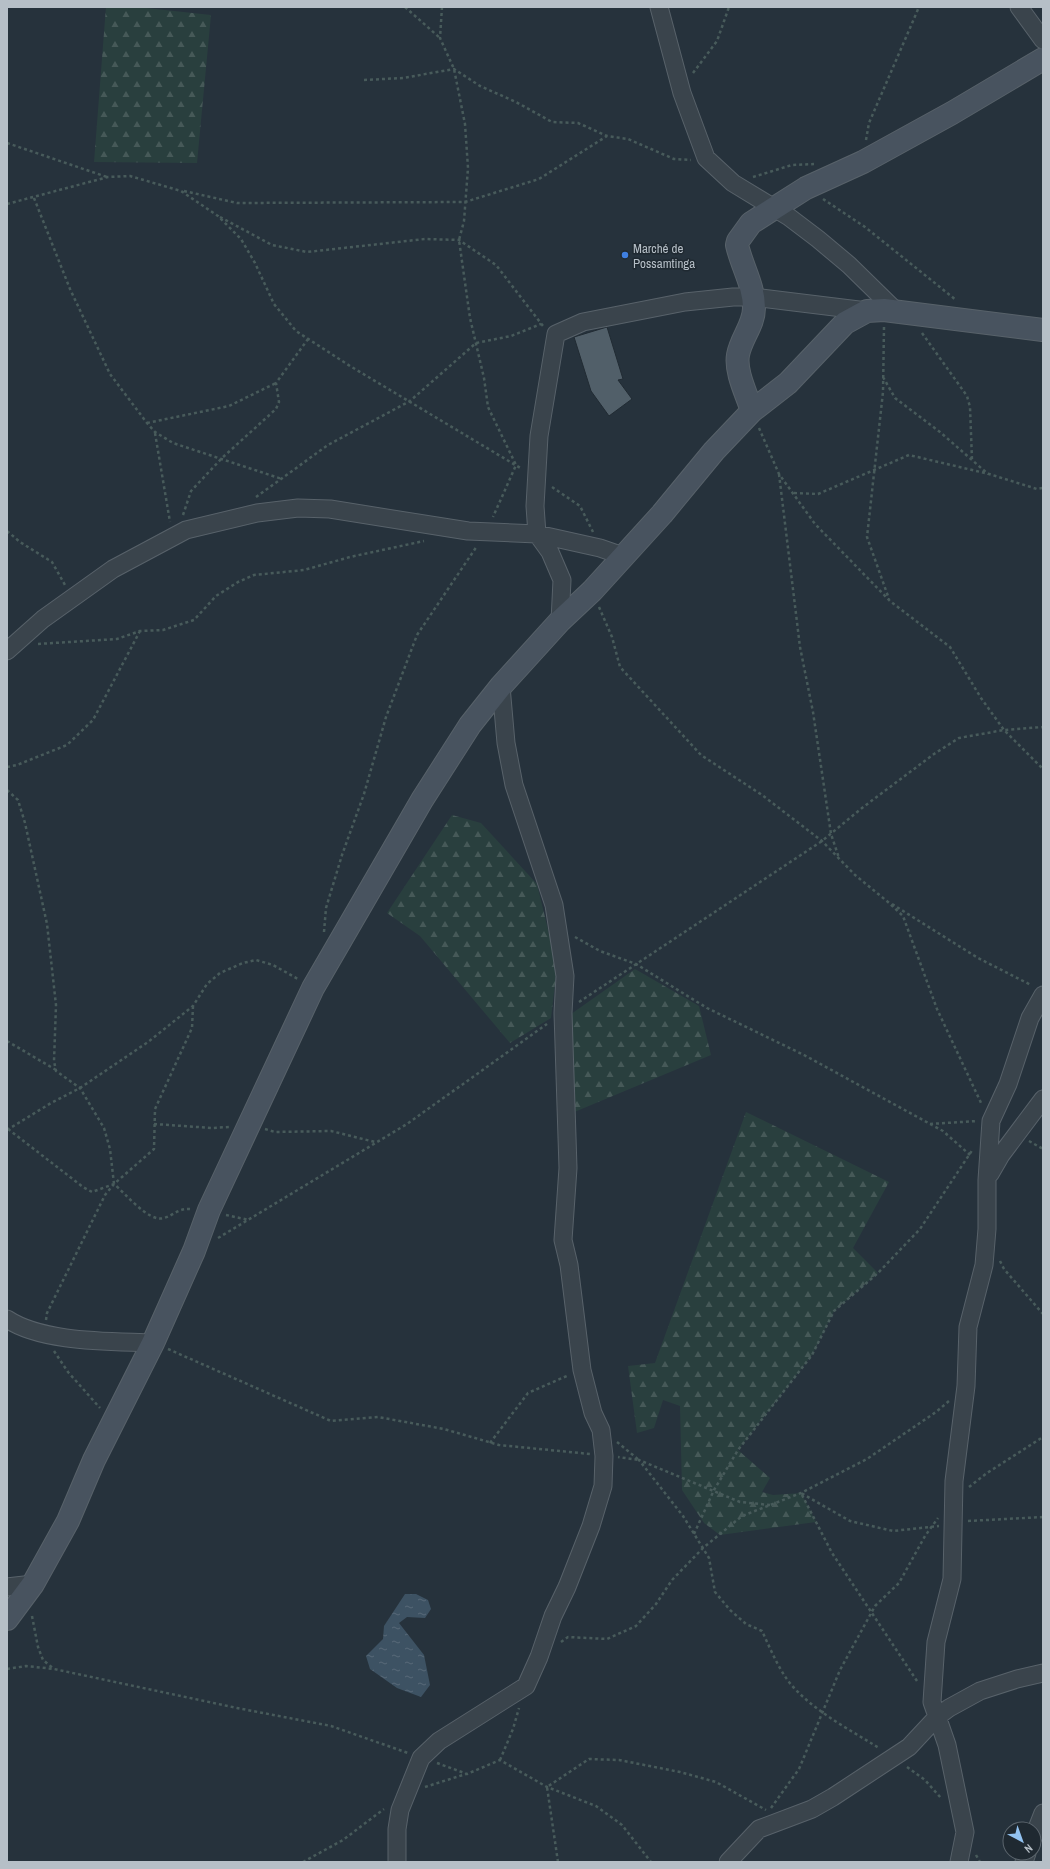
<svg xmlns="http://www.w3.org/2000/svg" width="1050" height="1869" viewBox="0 0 1050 1869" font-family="'Archivo Narrow',sans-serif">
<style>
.forest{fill:url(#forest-firs)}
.water{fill:url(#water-ripples)}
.building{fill:#515f69;stroke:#212b33}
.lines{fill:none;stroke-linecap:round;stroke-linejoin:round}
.street-casing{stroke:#58626a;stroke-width:19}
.secondary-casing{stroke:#58626a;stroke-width:24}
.path{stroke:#485b5b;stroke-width:2.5;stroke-dasharray:3 3;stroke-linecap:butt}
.street{stroke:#3a444c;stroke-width:17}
.secondary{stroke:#48535f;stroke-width:22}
.shop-dot{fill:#3f7fe0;stroke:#1f2931;stroke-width:1.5}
.labels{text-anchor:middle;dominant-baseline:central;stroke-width:3;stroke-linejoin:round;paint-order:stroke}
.poi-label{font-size:13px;fill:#b6bfc7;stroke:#1f2931;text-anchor:start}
</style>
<defs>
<pattern id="forest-firs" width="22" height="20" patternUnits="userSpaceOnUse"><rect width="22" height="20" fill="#293f3e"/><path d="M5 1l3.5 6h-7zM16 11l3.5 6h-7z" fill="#465958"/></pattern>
<pattern id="water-ripples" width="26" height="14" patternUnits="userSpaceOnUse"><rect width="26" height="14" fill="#3d5263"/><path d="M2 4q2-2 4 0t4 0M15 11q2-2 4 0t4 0" fill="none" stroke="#576978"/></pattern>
</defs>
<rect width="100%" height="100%" fill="#26323c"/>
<path class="forest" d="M106,7H137L211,15L197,163L94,162Z
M452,815L481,823L537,884L557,967L551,1018L510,1043L420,936L387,913Z
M635,969L699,1006L711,1055L560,1118L564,1019Z
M746,1112L889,1182L853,1248L878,1273L834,1311L812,1355L738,1450L770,1478L762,1492L773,1495L801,1493L816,1522L720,1535L704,1523L682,1490L680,1406L663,1400L654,1428L637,1433L628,1366L655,1363Z"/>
<path class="water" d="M405,1594H416L428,1600L431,1609L425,1618L407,1617L399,1623L424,1655L430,1685L421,1697L397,1688L370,1669L366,1656L383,1639L384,1626Z"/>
<path class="building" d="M607,327L623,379L618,380L632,399L609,416L591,391L574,337Z"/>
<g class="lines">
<defs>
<path id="street" d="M659,7L682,93L706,158L733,183L789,217L818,239L849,265L896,311
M1019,7L1043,40
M560,621L562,580L550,552L537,534L535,506L539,436L556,334L583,322L685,302L733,297H753L867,311
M7,651L43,619L113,569L186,530L257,513L298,508L330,509L468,531L537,534L600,548L623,556
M990,1174L1001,1155L1043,1099
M7,1319C43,1343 111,1341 153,1343
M7,1587L33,1584
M1034,1836L1043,1813
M397,1862V1829L400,1810L421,1758L439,1741L526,1686L539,1657L553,1616L567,1587L591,1526L603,1486L604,1456L601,1430L593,1413L582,1370L569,1265L563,1240L568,1168L563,1013L565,976L554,905L514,785L506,743L501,686
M728,1862L759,1829L812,1809L833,1797L909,1747L937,1717L949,1708L980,1691L1017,1679L1043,1673
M959,1862L965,1832L947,1745L932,1702L936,1642L952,1579L954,1481L966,1386L968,1327L984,1265L987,1229V1180L991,1121L1008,1084L1030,1018L1043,995
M1024,1862L1027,1853"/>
<path id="secondary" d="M752,411C747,395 735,372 738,355C741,338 754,325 754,308C754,285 742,267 737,245L738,241L751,223L806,188L863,162L952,113L1043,59
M7,1619L33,1584L68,1521L94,1460L153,1343L194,1251L209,1210L313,988L422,800L470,725L501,686L560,621L592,591L662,514L714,451L752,411L788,383L845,323L867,311L884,310L1043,330"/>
</defs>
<use href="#street" class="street-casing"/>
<use href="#secondary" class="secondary-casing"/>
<path class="path" d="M405,7L440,38
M442,7L440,38L454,69L465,124L468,168L464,221L459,240L470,318L484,378L488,407L516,465L493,517
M693,73L717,41L729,7
M364,80L403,78L454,69L480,86L516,102L552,122L578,123L607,136
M866,140L869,123L919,7
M7,143L107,177
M753,177L792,165L814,164
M184,191L237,203L465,202L539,179L607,136L628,139L674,159L691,160
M34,198L70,289L110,374L147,423L155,432L173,443L282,479
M823,199L865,227L956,300
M7,204L108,177L130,176L181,191L218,216L241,239L255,263L274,304L296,331L350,366L522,469
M220,217L272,245L307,252L425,239L459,240L496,265L543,326
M884,327L883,392L867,537L889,599
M922,333L967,396L970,407L972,460
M883,377L895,398L940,432L988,474
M147,423L229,406L276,383
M759,428L779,474L815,524L890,601L950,647L981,698L1004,730L1043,769
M155,433L170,522
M779,474L800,647L813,712L831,834L839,858
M552,487L580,506L593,532
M794,493L818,494L909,455L989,474L1037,489L1043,488
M256,497L328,445L410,401L476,343L511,336L541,324
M183,515L191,491L222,458L276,409L279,402L276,383L308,339
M7,531L20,542L52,562L65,585
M599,607L612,637L620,667L701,755L762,795L822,841L855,875L888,902L903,916L937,1009L982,1105
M38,644L117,639L140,631L163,630L194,620L216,596L238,582L254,575L304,570L350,557L424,541
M7,767L17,765L67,745L93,720L140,631
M7,790L18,800L25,823L47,924L56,1005L54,1061L56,1071L80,1088L104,1128L110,1149L114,1184
M892,904L978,958L1031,985
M324,932L326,908L342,855L364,794L386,717L417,635L477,546
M575,937L600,951L636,964L707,1008L804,1055L943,1131L970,1155
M579,1002L822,841L862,808L934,754L959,738L1004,730L1043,727
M7,1041L56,1070
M154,1124L212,1128L229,1127
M930,1124L977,1121
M8,1129L83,1187L92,1192L114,1184C125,1193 149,1223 164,1218C174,1215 179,1208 190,1209
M265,1129L275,1132L331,1131L375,1142
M7,1130L51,1103L80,1088L148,1042L193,1006L207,984L220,973L243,963L256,960L273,965L298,979
M1029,1141L1043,1149
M226,1215L249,1220
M218,1238L407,1124L547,1024
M1000,1261L1004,1269L1043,1314
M46,1320L47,1313L105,1195L114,1184L154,1149L155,1109L192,1028L193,1006
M168,1349L331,1421L378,1417L444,1429L499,1445L590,1454
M54,1351L68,1372L100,1408
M617,1442L639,1460L618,1457
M490,1443L528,1393L569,1375
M969,1487L987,1473L1043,1437
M770,1505L740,1502L639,1460L683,1516L709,1558L715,1592L730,1610L746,1624L762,1631C772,1652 781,1676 798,1692C821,1715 852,1731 879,1748
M968,1521L1043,1517
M694,1534L714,1490L738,1450L812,1355L834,1311L878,1273L920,1229L973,1149
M32,1616L38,1647L43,1660L54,1669
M561,1642L568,1637L607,1639L636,1626L656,1604L672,1580L703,1548L742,1516L801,1493L867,1459L936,1412L949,1401
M7,1669L26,1666L54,1669L237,1708L331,1726L408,1753
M917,1681L832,1553L801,1493L850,1521L893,1531L939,1526
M500,1760L513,1729L519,1708
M437,1763L467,1774L500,1760L547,1787L596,1806L622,1825L651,1862
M907,1767L925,1780L941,1798
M425,1787L466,1774
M771,1808L799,1769L840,1670L875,1606L899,1583L925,1536L938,1518
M976,1855L980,1862
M303,1862L343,1840L384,1809
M558,1862L547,1787L589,1759L619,1760L680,1772L716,1782L766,1810"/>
<use href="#street" class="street"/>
<use href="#secondary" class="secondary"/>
</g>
<circle class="shop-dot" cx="625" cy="255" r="4"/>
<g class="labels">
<g class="poi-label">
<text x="633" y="248">Marché de<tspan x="633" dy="15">Possamtinga</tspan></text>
</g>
</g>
<rect width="1050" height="1869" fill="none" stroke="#b6bfc7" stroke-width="16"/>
<g transform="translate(1022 1841) rotate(139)"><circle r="19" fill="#1f2931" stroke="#5b656d"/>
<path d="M0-3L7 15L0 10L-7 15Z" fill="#92c2f0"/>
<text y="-6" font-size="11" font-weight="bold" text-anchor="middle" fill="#b6bfc7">N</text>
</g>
</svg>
